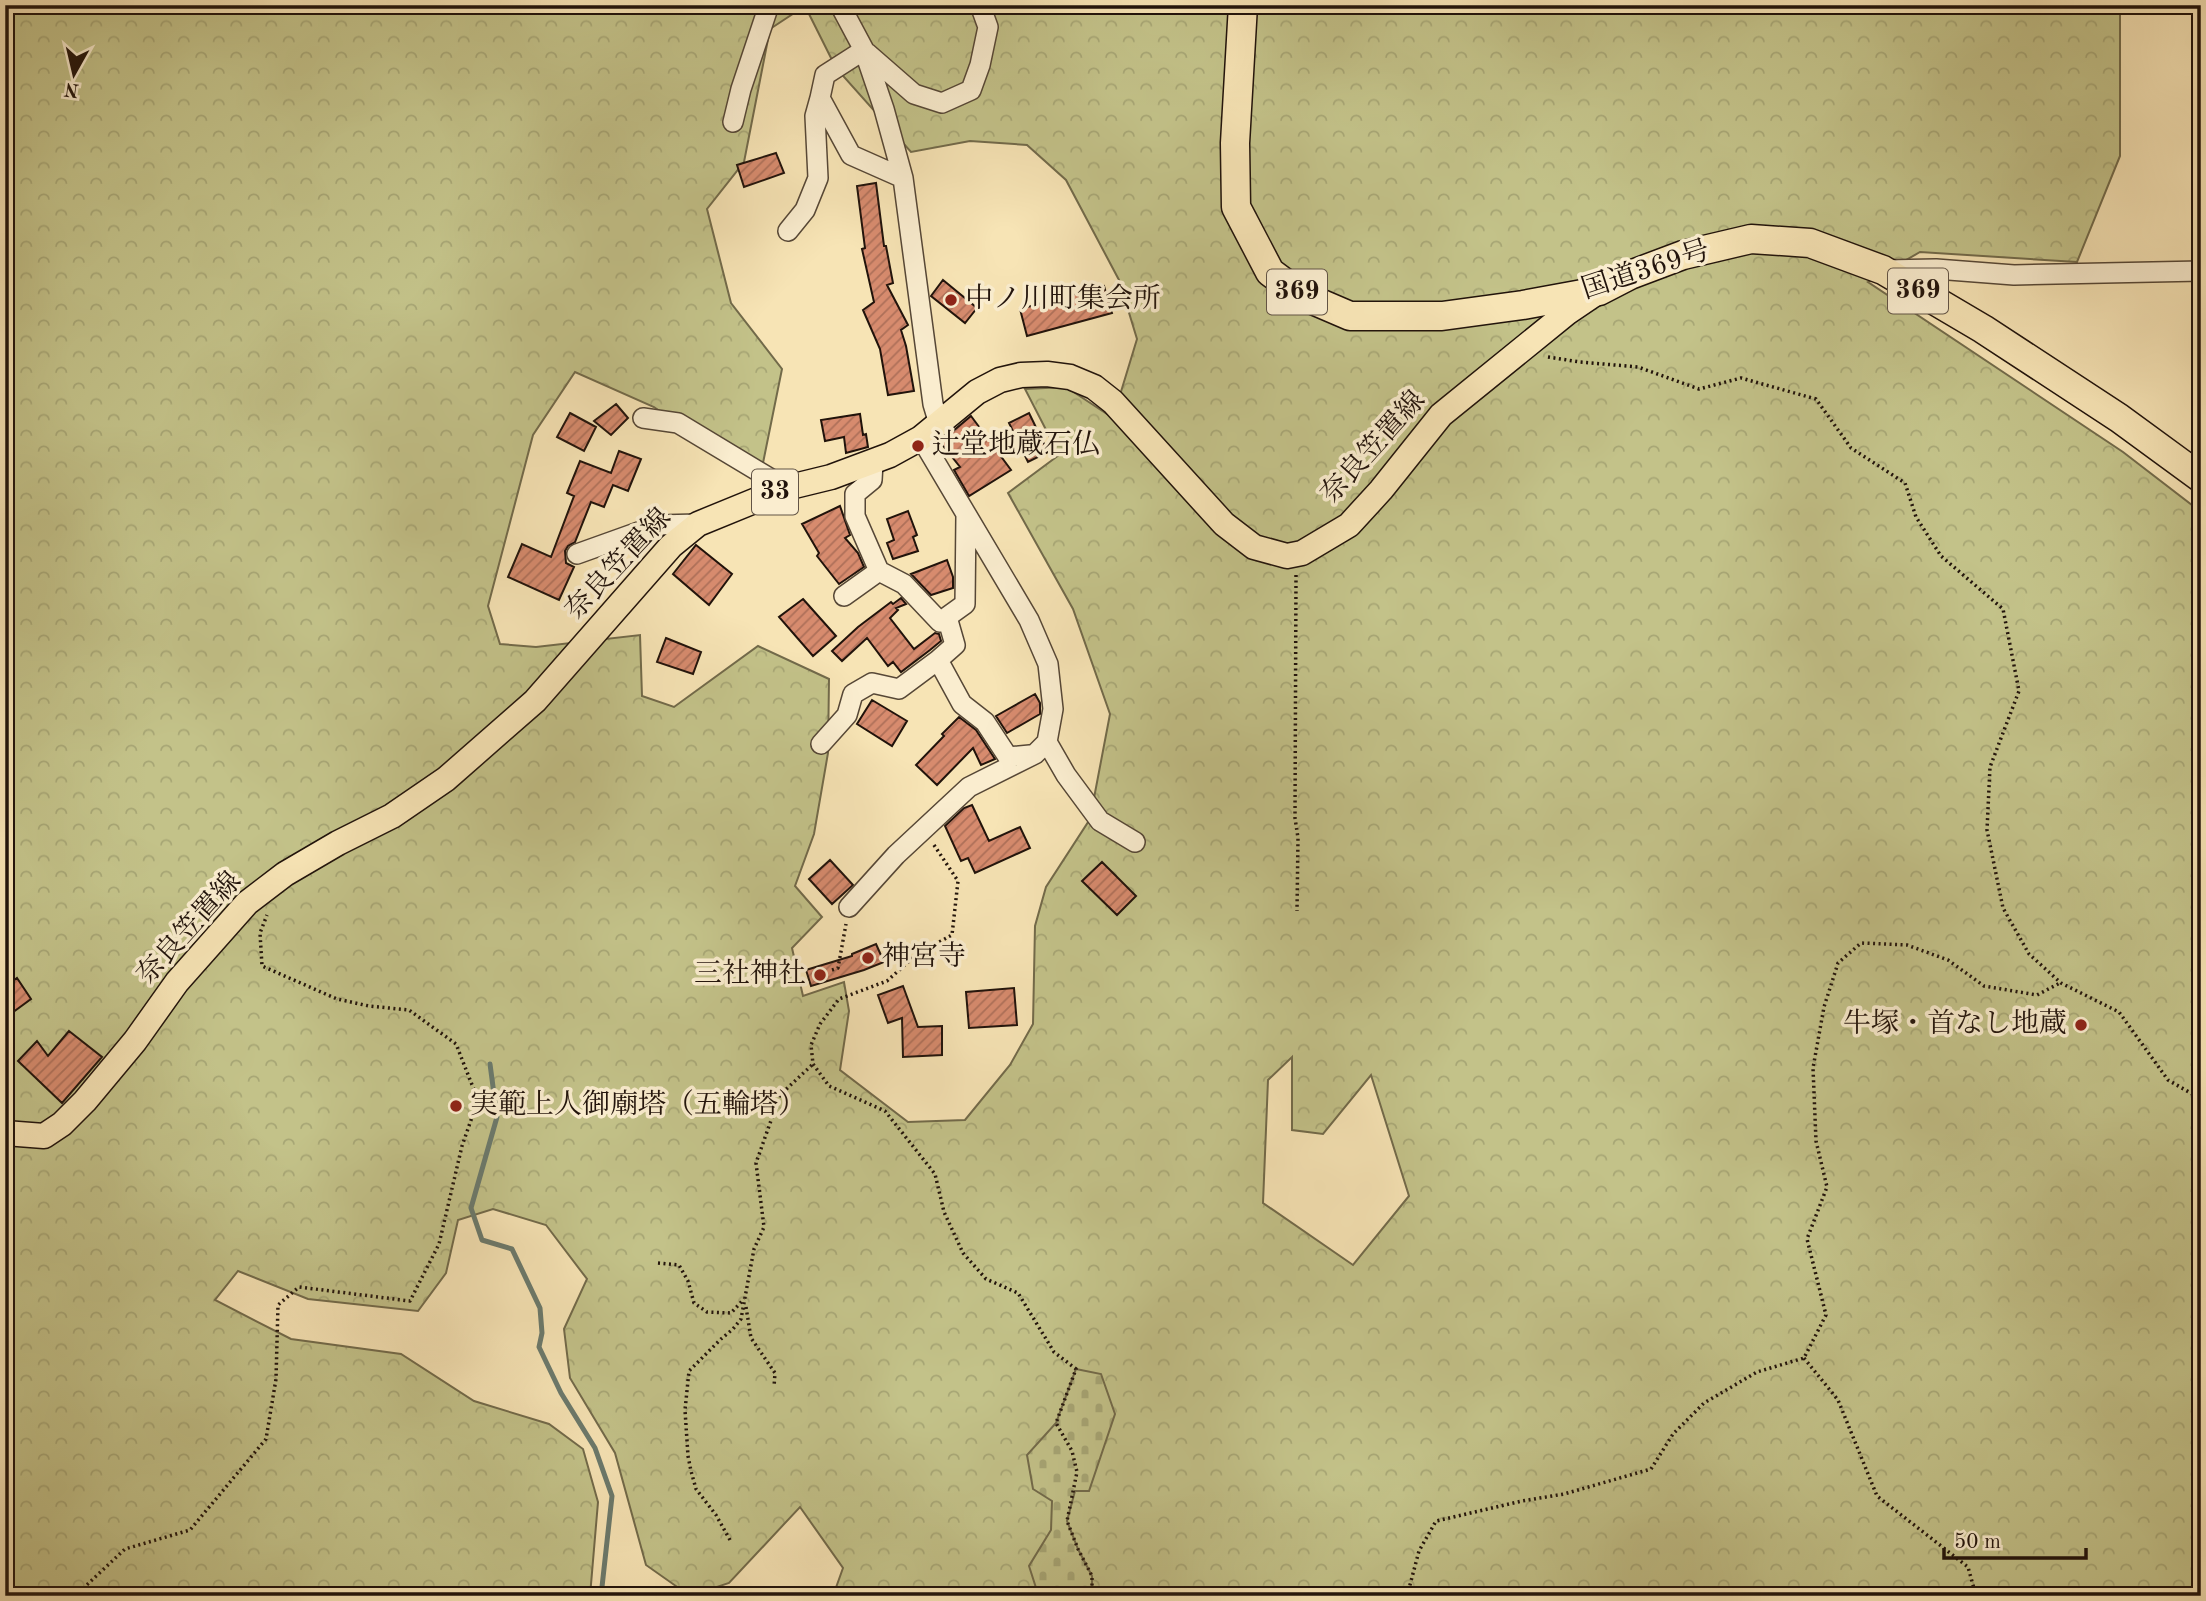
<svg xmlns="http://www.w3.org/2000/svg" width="2206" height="1601" viewBox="0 0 2206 1601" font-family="'Old Standard TT','Noto Serif JP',serif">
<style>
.forest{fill:url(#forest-crowns);stroke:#726a4a;stroke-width:2;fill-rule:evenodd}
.cemetery{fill:url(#cemetery-stones);stroke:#726a4a;stroke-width:2}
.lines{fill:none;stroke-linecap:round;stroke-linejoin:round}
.stream{stroke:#6b7a6d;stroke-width:5}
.building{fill:url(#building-hatch);stroke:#21130b;stroke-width:2}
.minor-casing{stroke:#564736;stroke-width:22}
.major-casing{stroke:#21130b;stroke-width:27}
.highway-casing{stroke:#21130b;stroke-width:31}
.path{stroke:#21130b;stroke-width:3.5;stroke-dasharray:2 3.5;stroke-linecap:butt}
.minor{stroke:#faedcf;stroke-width:19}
.major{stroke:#f7e4b5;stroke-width:24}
.highway{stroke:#f7e4b5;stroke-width:28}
.poi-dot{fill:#8f2418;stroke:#faedcf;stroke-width:2.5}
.labels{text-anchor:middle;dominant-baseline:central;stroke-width:7;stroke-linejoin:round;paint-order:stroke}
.shield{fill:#faedcf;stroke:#625446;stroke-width:2}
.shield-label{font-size:26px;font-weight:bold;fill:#21130b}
.street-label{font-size:28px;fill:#21130b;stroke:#faedcf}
.poi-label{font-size:28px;fill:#21130b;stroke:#faedcf;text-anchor:start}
</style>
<defs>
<pattern id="forest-crowns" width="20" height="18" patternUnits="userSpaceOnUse" patternTransform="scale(1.75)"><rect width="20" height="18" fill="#c3c289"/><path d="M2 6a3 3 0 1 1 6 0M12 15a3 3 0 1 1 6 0" fill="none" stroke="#a7a675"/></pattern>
<pattern id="cemetery-stones" width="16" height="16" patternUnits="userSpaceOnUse" patternTransform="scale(1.75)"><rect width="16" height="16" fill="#c3c289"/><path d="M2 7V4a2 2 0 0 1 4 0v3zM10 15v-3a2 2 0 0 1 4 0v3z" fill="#a7a675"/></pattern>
<pattern id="building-hatch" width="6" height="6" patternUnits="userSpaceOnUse" patternTransform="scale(1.75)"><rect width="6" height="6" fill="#d78b6e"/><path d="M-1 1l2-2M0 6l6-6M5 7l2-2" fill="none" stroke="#ae7059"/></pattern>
</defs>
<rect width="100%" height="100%" fill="#f7e4b5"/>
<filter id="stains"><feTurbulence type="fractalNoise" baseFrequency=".00286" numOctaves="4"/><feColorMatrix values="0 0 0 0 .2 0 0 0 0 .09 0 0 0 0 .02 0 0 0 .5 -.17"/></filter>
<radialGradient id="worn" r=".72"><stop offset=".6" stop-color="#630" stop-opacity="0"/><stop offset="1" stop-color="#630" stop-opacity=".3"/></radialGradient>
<path class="forest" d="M5,5H2120V156L2077,262L1920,252L1868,282L2123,452L2201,512V1596H833L843,1568L800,1507L729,1583L690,1596L646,1565L615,1453L570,1378L564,1329L587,1279L546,1225L493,1209L458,1220L446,1273L418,1311L308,1299L238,1271L215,1300L291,1339L401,1354L474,1401L549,1424L583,1449L598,1502L590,1596H5ZM805,6L836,68L911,152L970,141L1027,145L1066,180L1119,280L1137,339L1113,418L1066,387L1025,389L1059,455L1008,493L1073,609L1110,714L1090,819L1046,887L1035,926L1033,1024L1010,1065L965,1120L908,1122L840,1070L849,1011L844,982L803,996L792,948L822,917L795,886L814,834L828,753L829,679L758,646L674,707L642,696L640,635L536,647L500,644L488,606L533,435L575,372L654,407L723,456L763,463L782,369L731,303L707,209L744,162L770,29ZM1292,1057V1130L1323,1134L1371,1075L1409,1196L1353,1265L1263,1203L1268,1080Z"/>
<path class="cemetery" d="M1076,1369L1101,1374L1115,1414L1089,1491H1075L1067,1521L1078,1549L1092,1576V1596H1042L1038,1594L1029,1566L1051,1530L1052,1501L1033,1489L1027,1455L1056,1423Z"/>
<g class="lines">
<path class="stream" d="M490,1064L497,1117L471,1208L482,1240L512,1249L540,1308L542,1333L539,1347L561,1393L595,1448L612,1496L601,1596"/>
</g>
<path class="building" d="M776,153L784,173L744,187L737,165Z
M876,183L884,246H886L893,283L887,285L908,325L901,330L906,346L914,391L888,395L880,349L863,310L874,302L862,249L865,248L857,186Z
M943,280L977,308L965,323L931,296Z
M1104,286L1112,313L1027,336L1020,309Z
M616,404L628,418L611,435L594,421Z
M570,413L596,427L584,451L557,437Z
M1029,413L1048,452L1028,462L1009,423Z
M860,414L863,435L866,434L868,447L846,453L844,437L825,441L821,420Z
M971,416L1011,470L969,496L954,470L960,467L940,442Z
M619,451L641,459L628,491L613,485L604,507L591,502L575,542L568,546L565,551L566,563L574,567L559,600L508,577L522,544L551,557L574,496L567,493L580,461L611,473Z
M840,506L850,535L845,538L858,553L864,567L839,584L817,556L819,553L802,524Z
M908,511L917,535L913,537L918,551L893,559L887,543L894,540L887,519Z
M696,545L732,574L709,605L673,574Z
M947,560L953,577V588L931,595L911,574Z
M901,598L906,604L896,608L898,610L890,618L914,649L935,633L939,634L941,641L930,650L901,672L893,662L888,666L867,638L842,661L832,651L858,627L891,602L893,604Z
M803,599L836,636L813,656L779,617Z
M666,638L701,652L693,674L657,662Z
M1035,694L1040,703V714L1007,733L996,716Z
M872,700L907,721L892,746L857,724Z
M959,717L976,730L995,759L981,765L973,748L937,785L916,765L944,736L942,734Z
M972,805L989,841L1020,827L1030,848L975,873L968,858L961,861L945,826L964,808Z
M830,860L853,885L832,904L809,879Z
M1102,862L1136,896L1117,915L1082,881Z
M876,944L884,962L864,970L811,986L806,970L852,956V954Z
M17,978L31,999L5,1018V987Z
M903,986L918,1027L942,1026V1055L903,1057L902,1018L888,1023L878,995Z
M1014,988L1017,1025L969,1028L966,992Z
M69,1031L102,1057L62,1103L18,1061L37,1041L48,1056Z"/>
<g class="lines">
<defs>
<path id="minor" d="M840,5L864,50L884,109L903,178L933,404L939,424
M864,50L825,75L820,98L851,155L903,178
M867,53L914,94L942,103L971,90L980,65L988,27L980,5
M733,122L741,89L769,5
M788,231L805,210L818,178L815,116L820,98
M1884,270L1936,269L2014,275L2201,271
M643,418L678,423L786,488
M873,463L872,480L855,494V516L879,571L904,584L940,622L965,604L966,515
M577,554L658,525L698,524
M844,596L879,571
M938,660L962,704L985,722L1008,757L1030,755
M1047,742L1066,775L1100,821L1135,842
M821,744L847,715L853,694L872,683L899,689L938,660L955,645L947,617
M849,907L896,855L969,787L1035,754L1047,742L1053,709L1048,664L1029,620L921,438"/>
<path id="major" d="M5,1133L44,1136L62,1124L85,1101L135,1041L177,982L247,903L285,874L338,843L392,816L446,779L535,701L671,546L698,524L786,488L831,477L890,455L921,438L977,392L1000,380L1021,375L1047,374L1070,377L1094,387L1113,402L1224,524L1254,547L1287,556L1302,553L1349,525L1381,490L1441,415L1568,312L1599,291"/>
<path id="highway" d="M1243,5L1235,143L1236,207L1270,272L1301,295L1350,316H1442L1523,305L1599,291L1630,275L1683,255L1751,239L1810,243L1883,270L1983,329L2119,418L2201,478"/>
</defs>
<use href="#minor" class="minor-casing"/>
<use href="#major" class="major-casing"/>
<use href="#highway" class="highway-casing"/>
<path class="path" d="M1548,357L1580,362L1638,367L1699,389L1741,378L1816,399L1851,448L1905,483L1916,517L1941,556L2003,609L2019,691L1990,767L1987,830L2003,908L2029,954L2061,983L2119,1012L2168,1080L2201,1099
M1296,575L1295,818L1298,838L1297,911
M934,845L958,881L952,935L917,954L887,981L839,999L820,1024L811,1045L813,1064L829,1086L885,1111L935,1174L944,1212L963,1253L986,1279L1018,1293L1054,1352L1076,1369L1056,1423L1072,1451L1077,1472L1067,1521L1078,1549L1092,1576V1596
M832,970L838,968L846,924
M658,1263L679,1265L688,1281L694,1303L707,1312L731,1313L744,1299
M746,1307L751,1338L775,1373L774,1387
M1804,1358L1838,1400L1877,1496L1968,1567L1976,1596
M730,1540L716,1515L696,1489L691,1471L688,1456L685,1410L689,1371L721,1339L733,1329L741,1319L754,1249L764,1227L756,1163L780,1095L813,1064
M75,1596L125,1549L190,1530L266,1439L276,1379L278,1305L299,1287L410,1301L439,1244L462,1146L478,1100L456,1044L409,1010L369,1006L337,999L262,966L260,933L267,915
M1407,1596L1419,1551L1436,1521L1522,1501L1564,1494L1651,1469L1673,1434L1704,1403L1757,1372L1804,1358L1826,1315L1807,1239L1827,1187L1816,1141L1813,1068L1824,1007L1838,963L1861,943L1907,945L1948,960L1984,986L2037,995L2060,983"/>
<use href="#minor" class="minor"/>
<use href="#major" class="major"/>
<use href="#highway" class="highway"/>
</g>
<g class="poi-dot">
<circle cx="951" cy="300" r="7"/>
<circle cx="918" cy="446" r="7"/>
<circle cx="868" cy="958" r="7"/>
<circle cx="820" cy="975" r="7"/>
<circle cx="2081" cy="1025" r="7"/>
<circle cx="456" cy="1106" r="7"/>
</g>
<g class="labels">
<g class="shield">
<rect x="1888" y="268.5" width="60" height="45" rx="5"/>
<rect x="1267" y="269.5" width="60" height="45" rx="5"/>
<rect x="752" y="469.5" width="46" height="45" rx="5"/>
</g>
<g class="shield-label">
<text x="1918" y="291">369</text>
<text x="1297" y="292">369</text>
<text x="775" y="492">33</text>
</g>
<g class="street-label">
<text transform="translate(1646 271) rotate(-18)">国道369号</text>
<text transform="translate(1374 448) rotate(-48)">奈良笠置線</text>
<text transform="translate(619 565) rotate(-47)">奈良笠置線</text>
<text transform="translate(190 929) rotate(-48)">奈良笠置線</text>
</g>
<g class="poi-label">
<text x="965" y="300">中ノ川町集会所</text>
<text x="932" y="446">辻堂地蔵石仏</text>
<text x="882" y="958">神宮寺</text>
<text x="806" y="975" text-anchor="end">三社神社</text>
<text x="2067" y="1025" text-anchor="end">牛塚・首なし地蔵</text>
<text x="470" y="1106">実範上人御廟塔（五輪塔）</text>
</g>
</g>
<rect width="2206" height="1601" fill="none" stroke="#f7e4b5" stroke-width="28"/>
<rect x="7" y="7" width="2192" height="1587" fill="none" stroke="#21130b" stroke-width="3.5"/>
<rect x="14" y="14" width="2178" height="1573" fill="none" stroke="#21130b" stroke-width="2"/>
<g transform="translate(74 74) rotate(188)" stroke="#faedcf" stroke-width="5" paint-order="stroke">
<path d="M0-5L12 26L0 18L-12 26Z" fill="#21130b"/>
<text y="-10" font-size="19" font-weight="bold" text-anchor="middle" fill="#21130b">N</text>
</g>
<path d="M1944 1548v10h142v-10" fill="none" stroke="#21130b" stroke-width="3.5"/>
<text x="1954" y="1548" font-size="21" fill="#21130b" stroke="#faedcf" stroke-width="5" paint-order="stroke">50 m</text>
<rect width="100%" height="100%" filter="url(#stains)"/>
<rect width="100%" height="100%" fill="url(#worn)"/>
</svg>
